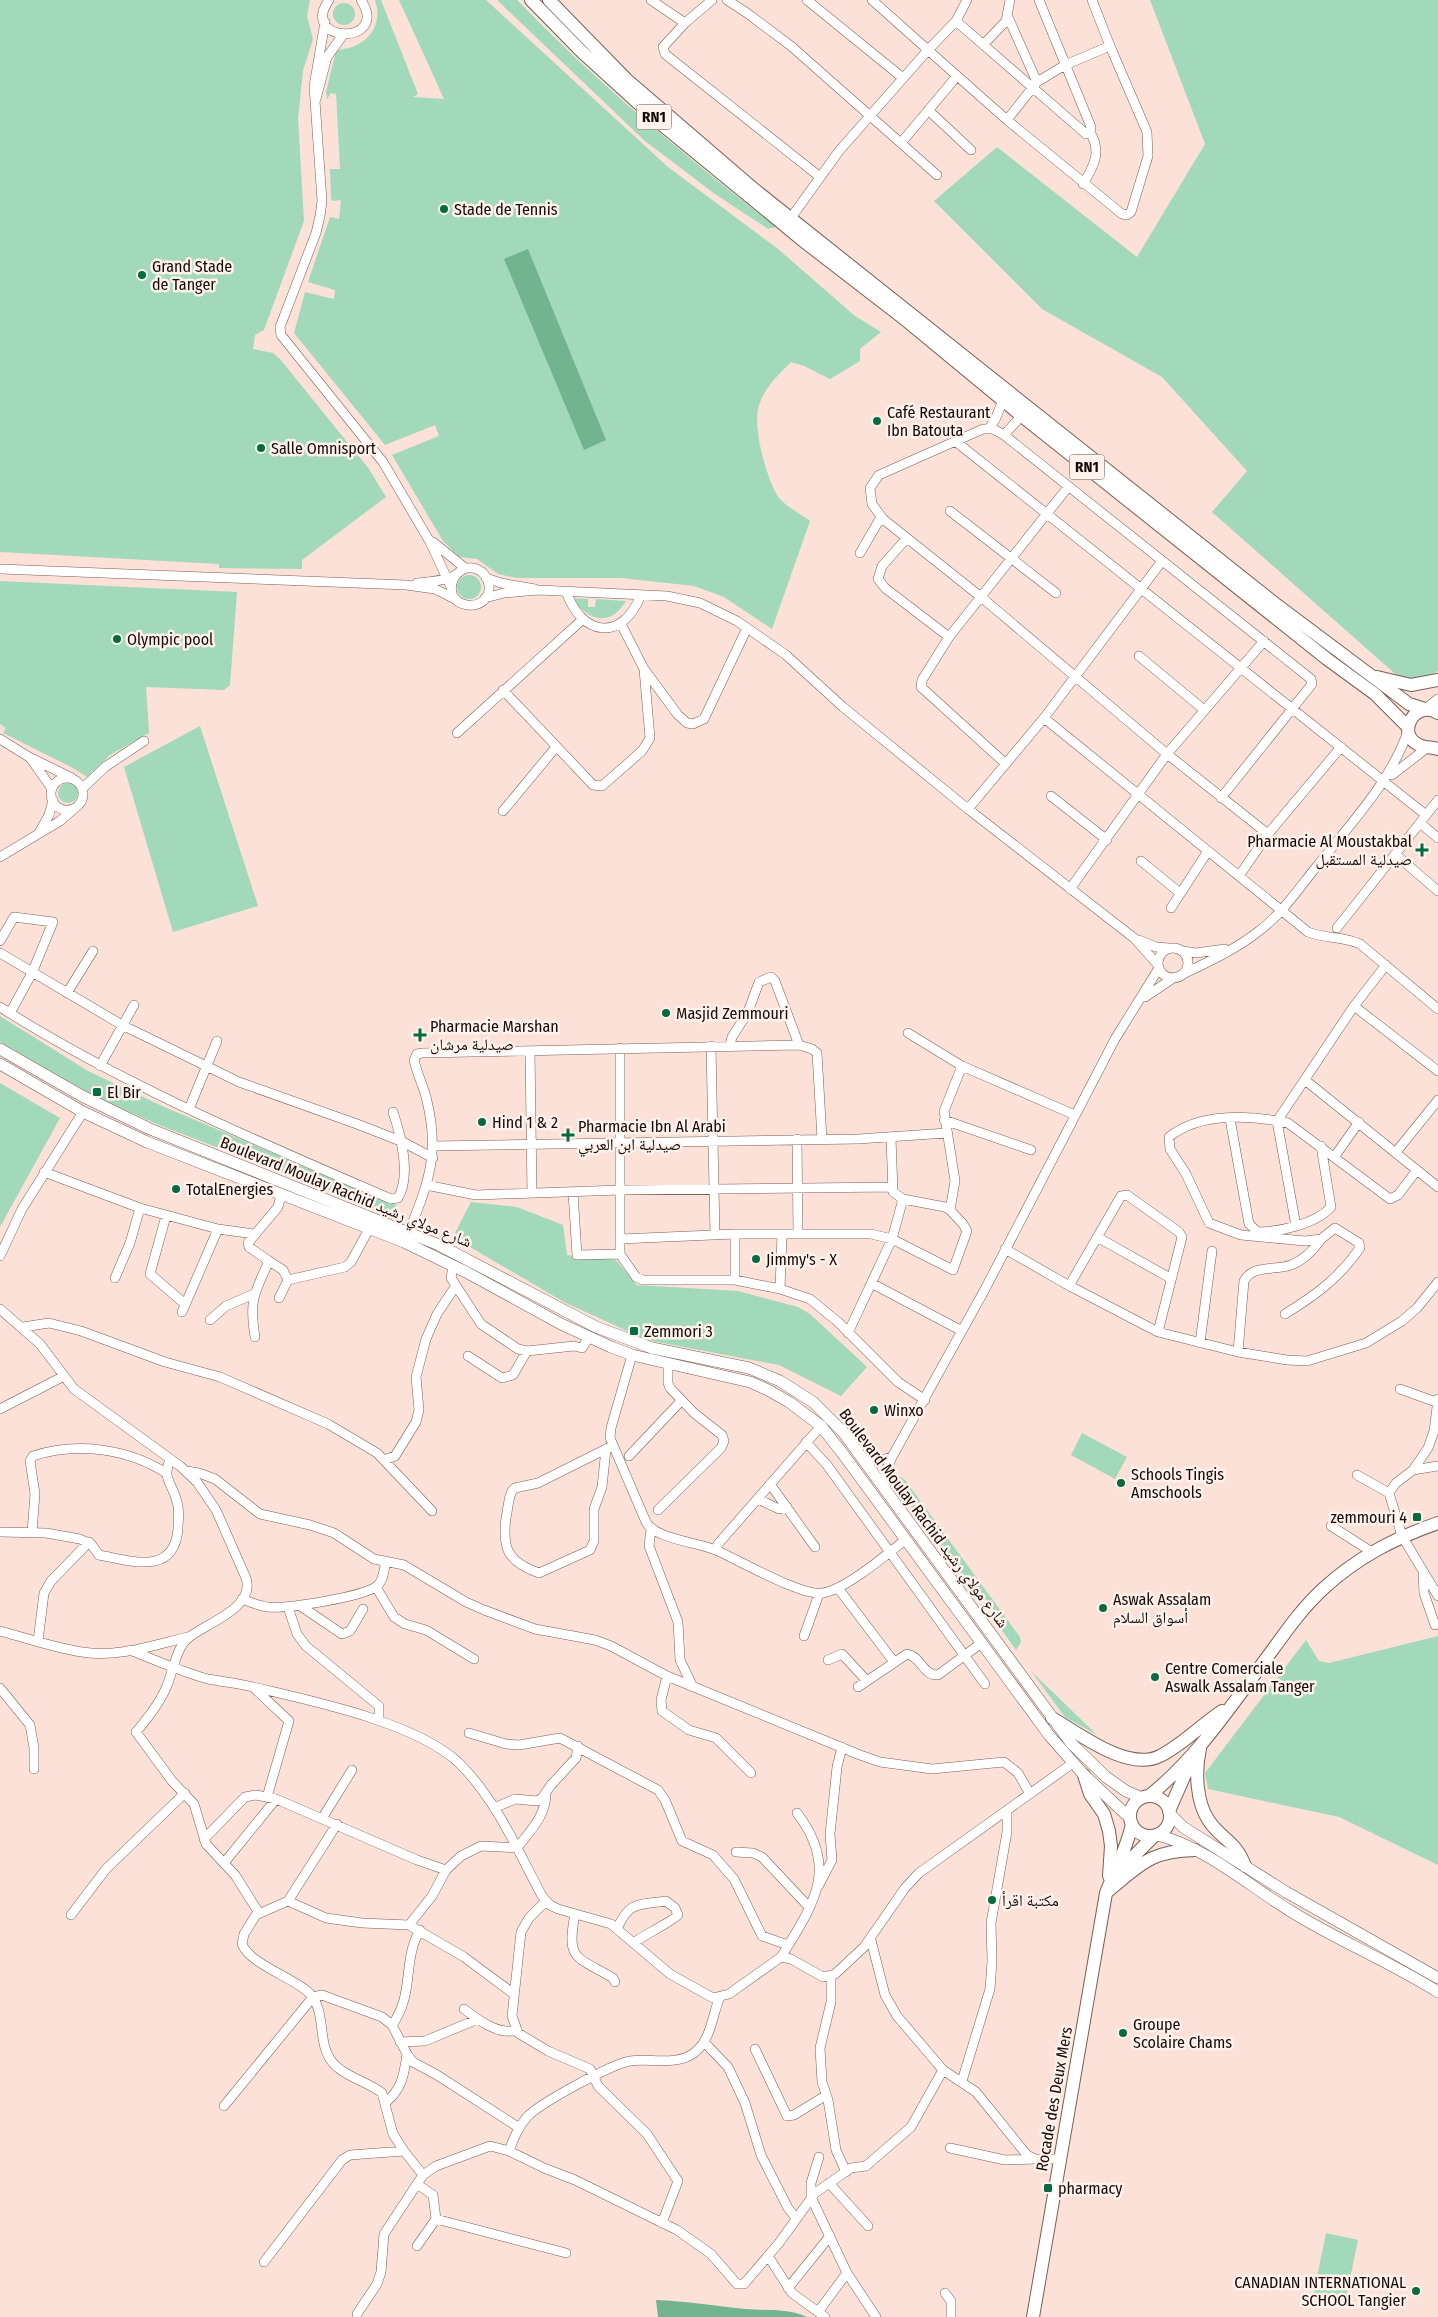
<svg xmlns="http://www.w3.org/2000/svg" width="1438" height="2317" viewBox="0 0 1438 2317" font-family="'Fira Sans Condensed','Noto Naskh Arabic',sans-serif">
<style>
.green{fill:#a2d9ba}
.forest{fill:#72b490}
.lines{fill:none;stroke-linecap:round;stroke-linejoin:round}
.minor-casing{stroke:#7a5f55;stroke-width:10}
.major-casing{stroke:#7a5f55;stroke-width:12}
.highway-casing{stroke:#7a5f55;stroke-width:14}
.minor{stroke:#fff;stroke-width:9}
.major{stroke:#fff;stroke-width:11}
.highway{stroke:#fff;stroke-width:12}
.poi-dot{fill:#056b41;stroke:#fff2ed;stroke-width:2}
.labels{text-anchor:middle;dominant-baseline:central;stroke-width:5;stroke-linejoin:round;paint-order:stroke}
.shield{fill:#fff2ed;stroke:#5b504c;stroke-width:1}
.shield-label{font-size:15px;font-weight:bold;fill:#150a07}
.poi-label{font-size:16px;fill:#150a07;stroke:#fff2ed;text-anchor:start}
.street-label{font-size:16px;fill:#150a07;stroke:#fff2ed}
</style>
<rect width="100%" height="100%" fill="#fbe1d8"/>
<path class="green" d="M0,0H310L307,16L313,39L303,71L298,118L304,221L264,330L255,335L253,349L273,353L280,359L369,469L386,497L302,560V569L219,568V564L0,552Z
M375,0H381L418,94L413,97L444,99L399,0H486L668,167L778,249L855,316L881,332L860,349V361L830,379L804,366L791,362C778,375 765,387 759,405C752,426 766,476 777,495C783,505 801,514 810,521L772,629L724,597L694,586L621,578H516L498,574L477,559L459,557L443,541L392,455L439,436L435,425L385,445L294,333L305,292L334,299L335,290L308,282L330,217L339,219L341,200L333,201L331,199L330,169H340L336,94L331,93L327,99L326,92L336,51C341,49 346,49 352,47C373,40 382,20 375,0Z
M497,0H517C597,83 685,156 776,227L768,229L715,194L645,141Z
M1150,0H1438V671L1410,687L1212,512L1247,471L1162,377L1042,309L934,201L997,147L1137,257L1205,144Z
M333 14a11 11 0 1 1 22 0a11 11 0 1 1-22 0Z
M457 587a12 12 0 1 1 24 0a12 12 0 1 1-24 0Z
M0,581L237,592L230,685L224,690L146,687L149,733L110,755L87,777L73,768L3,733L6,728L0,724Z
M571,598L588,599V607H595L596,599L626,601C609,629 587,619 571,598Z
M200,726L258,906L173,932L124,767Z
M58 793a10 10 0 1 1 20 0a10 10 0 1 1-20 0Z
M0,1016L88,1071L162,1106L396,1205L391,1217L326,1189L159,1125L98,1098L0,1042Z
M0,1083L60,1118L0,1227Z
M471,1202L517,1207L563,1225L567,1255L616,1260L637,1285L738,1291L798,1307L810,1314L867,1367L841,1396L779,1365L647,1340L564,1302L453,1237Z
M1082,1433L1127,1457L1115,1479L1071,1455Z
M896,1474L905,1480L1020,1637L1021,1642L1016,1650L991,1615L993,1609L976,1586L970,1587L894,1483Z
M1438,1636V1865L1339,1817L1208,1789L1205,1773L1306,1640L1319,1661L1329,1663Z
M1031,1671L1097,1735L1065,1717Z
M1326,2233L1358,2240L1345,2303L1313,2297Z"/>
<path class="forest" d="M528,249L606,440L584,450L504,259Z
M656,2300C686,2301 715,2306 745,2309C767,2311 787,2308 807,2317H658Z"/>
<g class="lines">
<defs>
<path id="minor" d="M329,0C298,44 391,46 361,0
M651,0L685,23
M712,0L685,23L663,47L665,54L820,177
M727,0L747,13L791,46L937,175
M807,0L903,78
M967,0L956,21L928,50L1007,120L1122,214L1127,215L1131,212L1148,156L1147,132L1110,46L1092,0
M1008,17L1037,82
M956,21L1086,134L1090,132L1091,127L1039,0
M325,22L314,86L322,201L320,216L316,233L280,327L281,335L383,462L430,542L451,587
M983,45L1006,21L1010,0
M316,99L327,57L343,35
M928,110L971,150
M1007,120L1037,82L1065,65L1110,46
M901,143L957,76
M1083,184C1094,166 1102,152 1090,132
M788,222L839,151L928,50L872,0
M1025,412L1004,435L993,429H983L879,475L870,488L872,504L883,519L981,597L1167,754L1268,834L1239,876
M989,428L995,420L1003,400
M1004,435L1311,679L1312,684L1221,798
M955,441L1426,815
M950,511L1056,593
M907,538L882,566L878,579L885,588L949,637L1068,487
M433,542L465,568
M860,553L881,517
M0,569L406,585L435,589L455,599
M486,578L501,583L535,589
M417,583C428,582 444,581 454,576C459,573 461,569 467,568C472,567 478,569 482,572C486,576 488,580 489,585C492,616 437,610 455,576
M566,591C581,636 622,643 641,595
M485,598L504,593L538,590L667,596L700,603L737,621L786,655L843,707L968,809L1134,938L1158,965
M621,624L644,669L678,715L687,723L693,724L704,719L747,628
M949,637L922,680L921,687L1006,764
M1139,656L1203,709
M503,690L593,785L602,786L642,751L650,738L644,669
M1044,718L1308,932C1325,939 1344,936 1360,944L1438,1009
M457,733L582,620
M0,739L29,757L72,778
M31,759L52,789
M1392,775L1428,747
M51 794a16 16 0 1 1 32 0a16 16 0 1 1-32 0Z
M82,789L105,767L144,741
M1051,796L1107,840
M968,809L1044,718L1162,561
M503,811L556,747
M1420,823L1438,838
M39,833L49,815L53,800
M1268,834L1341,747
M1395,854L1438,891
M0,857L60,821L75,808
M1141,861L1180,893
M1070,889L1167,754L1264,641
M1171,908L1208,851
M1337,928L1438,800
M1139,940L1156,947L1169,948
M0,941L14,917L53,922L32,973L10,1013
M1158 963a15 15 0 1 1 30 0a15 15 0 1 1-30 0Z
M1183,951L1196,953L1225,949
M0,953L122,1025L239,1082L357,1124L403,1142L433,1158
M1179,976C1206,963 1235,950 1259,931C1282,914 1299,888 1317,866C1351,823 1390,783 1408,731
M67,993L93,951
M1145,997L1175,977
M1354,1006L1438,1071
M0,1007C123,1085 257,1141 391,1199L398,1198C411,1176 401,1136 393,1112
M908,1033L962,1066L1075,1115
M730,1045L732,1037L748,1012L759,982L771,977L775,981L799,1045
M711,1046L715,1235
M620,1048V1254L636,1277L643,1280H735L780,1289L810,1299L838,1322L898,1382L925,1400
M530,1051L532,1194
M100,1066L134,1005
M1305,1080L1438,1187
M189,1109L217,1041
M1230,1119L1249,1224L1258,1232C1279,1232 1316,1224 1331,1207L1321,1146
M944,1120L1031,1150
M891,1138L893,1192L903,1199L945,1207L950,1210L955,1181L944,1111L962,1066
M797,1139L798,1234
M434,1146L858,1139L947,1133
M1396,1152L1438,1100
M1335,1156L1359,1122
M44,1172L140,1208L218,1229
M426,1185L476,1195L620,1190L891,1187
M573,1192L577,1255L620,1254
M166,1216L150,1274L185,1304
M1296,1226L1277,1121L1354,1006L1386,965
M409,1232C428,1183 440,1155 427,1101C424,1087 417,1074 414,1060L417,1054L422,1053L799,1045L812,1049L817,1053L822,1139
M735,1234V1280
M1097,1237L1170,1278
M620,1239L735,1234H871L892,1239L953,1270L967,1231L963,1224L950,1210
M1005,1249L1066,1284L1158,1332L1238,1352L1287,1360L1307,1361L1366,1343L1402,1321L1417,1308L1438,1282
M0,1256L22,1209L83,1112
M269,1261L283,1270L288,1280
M453,1266L451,1278L481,1324L518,1349L527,1351L574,1346L582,1348L589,1337
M115,1278L130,1243L140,1208
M873,1284L962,1331
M1069,1286L1121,1196L1127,1195L1179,1232L1182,1237L1158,1332
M780,1289L782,1234
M279,1298L288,1280L345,1267L351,1262L369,1229
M0,1309L40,1344L74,1389L180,1466L197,1482L216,1510L246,1578C256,1609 203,1624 187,1639C176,1649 173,1672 166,1688C159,1704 148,1718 136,1732L172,1781L194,1804L206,1844L235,1875L259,1913
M182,1312L218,1229L254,1234
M1285,1314C1316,1295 1339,1278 1360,1248L1359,1243L1335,1228L1321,1239L1305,1241L1241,1235L1209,1223L1186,1174L1170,1149L1169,1137C1200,1112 1251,1115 1288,1123L1390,1199L1398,1195L1417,1170
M210,1320L226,1306L254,1294
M23,1327L49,1323L81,1331L165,1362L220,1377L328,1424L377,1453L432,1511
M848,1333L892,1239L903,1199
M255,1337C249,1300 254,1294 269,1261L249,1247L248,1243L278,1207L281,1195
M1200,1343L1212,1251
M1238,1352L1244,1281C1253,1264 1275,1271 1291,1265C1304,1260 1313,1251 1321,1239
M632,1355L611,1428L610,1438L646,1522C656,1540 700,1542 718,1551C740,1561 803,1597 823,1593C846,1589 886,1555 905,1540
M468,1356L502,1378L513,1375L527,1351
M1400,1389L1436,1402
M1438,1399L1434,1431L1428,1448L1413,1470L1396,1483L1389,1493L1402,1536L1438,1596
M0,1409L64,1376
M806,1442L827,1465L985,1684
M606,1449L602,1487L594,1509V1541L590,1550L539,1573C508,1562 502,1549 506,1518C508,1509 508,1499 512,1491L515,1488L538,1483L612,1446
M629,1456L681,1401
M862,1456L877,1461L892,1457
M384,1460L395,1456L416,1422L419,1410L416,1377L426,1339L437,1314L455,1287
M1413,1470L1438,1466
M186,1471L199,1473L215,1479L260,1514L310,1525L334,1533L374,1559L404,1565L466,1602L484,1610L535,1629L595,1640L611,1646L667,1676L860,1755L880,1762L932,1769L1004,1762L1018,1773L1030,1794
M1357,1475L1389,1493
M770,1484L815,1547
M886,1490L885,1473L892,1457L984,1291L1115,1039L1159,968
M758,1499L779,1509L787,1507
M658,1510L721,1448L724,1441L722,1435L694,1413L670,1388L668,1383V1364
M1331,1526L1372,1552
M651,1529L649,1546L678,1622L680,1660L693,1687
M0,1532L46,1533L80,1539L91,1544L99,1555C132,1561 174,1576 178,1529C178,1520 180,1510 177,1502C172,1481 162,1481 170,1459
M32,1532L35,1494L30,1461L33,1456C76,1442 127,1448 166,1473
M716,1550L718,1544L821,1426
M1423,1571L1424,1593L1435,1625
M376,1587L394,1617L405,1624L426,1630L474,1659
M838,1588L894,1662
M242,1599C250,1602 259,1606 268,1607C286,1609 363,1597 377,1586C384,1580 384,1569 386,1561
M299,1605L342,1634L350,1631L363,1609
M288,1607L297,1634L306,1646L379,1706V1721
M0,1631C27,1638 54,1648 82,1652C117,1658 154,1645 188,1637
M804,1636L819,1594
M38,1641L44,1593L51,1581L89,1542
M130,1650C155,1660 182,1672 208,1679C223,1682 238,1683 253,1687C312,1701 414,1722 458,1762C496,1799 518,1851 542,1896L550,1905L558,1909L611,1924L670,1974L713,1998L729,1994L781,1957L791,1959L823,1977L835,1974L864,1947L905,1888L919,1873L1073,1763
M828,1660L842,1654L867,1681
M667,1676L661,1700L662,1711L689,1730L716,1738L751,1773
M858,1687L907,1654C921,1656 923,1676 938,1675L980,1644
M0,1688L30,1725L34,1748V1769
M254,1688L289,1721L267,1797
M469,1733L506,1744L519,1745L560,1738L658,1790L665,1800L682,1841L713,1855L734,1879L762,1936L788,1945
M494,1808L515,1799L537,1801L542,1798L551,1785L576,1758L578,1746
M323,1817L352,1770
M337,1824L288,1901L256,1915L244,1934L242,1944C249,1963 291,1977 307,1991C327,2008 317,2039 330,2059C341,2076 367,2081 382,2093L393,2134L404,2151L423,2175
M204,1839L245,1797L256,1795L276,1799L417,1860L446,1870
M736,1852L753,1853L762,1857L809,1907
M224,1863L276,1799
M819,1885L832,1860L830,1834L837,1767L842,1747
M288,1901L326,1918L362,1923L409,1925L464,1957L514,1994
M546,1901L529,1918L521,1932L512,2016L518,2033L548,2051L590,2069L598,2086L647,2134L678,2181L662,2223
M575,1914C566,1961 576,1956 613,1978L615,1982
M71,1915L106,1869L185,1793
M409,1925L432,1896L446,1870L461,1856L481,1846L517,1848C530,1831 546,1816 546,1793
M617,1929C629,1901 638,1905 666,1901L675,1908L678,1915C676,1919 641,1937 633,1943
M871,1940L885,1995L897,2016L943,2070L976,2092L1027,2155L1035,2159H1060
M781,1957C813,1905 840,1869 797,1813
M831,1976V2002L820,2048L822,2082L828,2100L836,2150L846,2172
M464,2009C477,2019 499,2036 516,2030
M392,2025C415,1994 402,1960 420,1930
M400,2042L425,2041L478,2019
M704,2042L728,2067L745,2103L761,2155L788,2208L796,2218
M755,2049L787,2116L794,2115L825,2096
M962,2081L990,1989L992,1961L991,1923L1007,1832V1811
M386,2102C402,2089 404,2075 407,2054
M224,2106L313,1997L322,1995L382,2017L392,2025L407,2054L413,2062L437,2075L518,2127
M950,2148L1005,2160L1035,2159
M509,2151C514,2138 518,2127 527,2117C540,2103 612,2064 630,2061C650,2058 677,2066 694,2053C711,2040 712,2017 719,1999
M819,2157L811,2183V2197L847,2273L876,2317
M829,2183L868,2226
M436,2219L566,2253
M417,2246L436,2219L433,2195L417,2184
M768,2256L792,2293L825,2317
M264,2262L342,2160L350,2155L404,2151
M788,2288L830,2236
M945,2293L951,2301V2317
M818,2312L847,2273
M357,2314L377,2284L381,2272L384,2234L423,2175L436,2166L490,2146L509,2151L544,2168L575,2180L677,2230L711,2254L737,2284H744L779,2243L815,2193L851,2168L866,2166L911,2127L943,2070"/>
<path id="major" d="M1427,709L1438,700
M0,1049L82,1096L150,1129L439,1245L596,1327L652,1348L749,1368L780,1381L813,1402L843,1432L1071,1743L1106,1777L1126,1791L1142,1798
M0,1064L83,1112L147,1142L404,1242L466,1272L561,1324L611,1347L632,1355L750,1382L768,1390L789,1402L821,1426L843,1454L1049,1735L1084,1775L1130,1818
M1170,1814L1183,1827L1286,1892L1438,1978
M1157,1835C1206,1847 1249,1886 1292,1912C1339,1941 1390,1962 1438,1992"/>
<path id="highway" d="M531,0L582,52L660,123L806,243L907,321L1022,416L1327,659L1375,694L1408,727
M549,0L626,79L755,190L1273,602L1409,704L1425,709
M1377,677L1411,685L1438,680
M1438,713C1415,699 1395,734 1419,745C1425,748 1432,747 1438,749
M1052,1718C1080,1734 1128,1772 1160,1756C1182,1745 1201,1725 1222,1711
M1200,1749C1195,1771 1196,1802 1209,1821C1222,1840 1236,1841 1245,1866
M1084,1775L1090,1794L1104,1814L1109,1831L1111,1846L1109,1876
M1149,1796C1198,1757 1233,1703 1271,1652C1287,1630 1303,1607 1324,1588C1358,1557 1395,1538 1438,1523
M1130 1816a20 20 0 1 1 40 0a20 20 0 1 1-40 0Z
M1169,1811L1191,1761
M1121,1869L1154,1836
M1108,1891C1141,1864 1150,1851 1195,1850
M1033,2317L1106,1893C1115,1870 1127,1848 1132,1824"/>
</defs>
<use href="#minor" class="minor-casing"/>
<use href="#major" class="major-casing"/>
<use href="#highway" class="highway-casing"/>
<use href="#minor" class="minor"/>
<use href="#major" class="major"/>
<use href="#highway" class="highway"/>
</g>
<g class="poi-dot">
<circle cx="444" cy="209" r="5"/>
<circle cx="142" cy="275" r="5"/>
<circle cx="877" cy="421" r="5"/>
<circle cx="261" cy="448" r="5"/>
<circle cx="117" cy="639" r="5"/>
<path d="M1419.5 842.5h5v5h5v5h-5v5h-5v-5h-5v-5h5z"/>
<circle cx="666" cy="1013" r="5"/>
<path d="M417.5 1027.5h5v5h5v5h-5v5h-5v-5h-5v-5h5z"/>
<rect x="92" y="1087" width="10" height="10" rx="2.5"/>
<circle cx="482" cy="1122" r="5"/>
<path d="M565.5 1127.5h5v5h5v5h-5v5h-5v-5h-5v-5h5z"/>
<circle cx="176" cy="1189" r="5"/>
<circle cx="756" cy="1259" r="5"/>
<rect x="629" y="1326" width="10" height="10" rx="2.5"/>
<circle cx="874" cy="1410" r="5"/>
<circle cx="1121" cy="1483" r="5"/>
<rect x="1412" y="1512" width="10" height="10" rx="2.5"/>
<circle cx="1103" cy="1608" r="5"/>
<circle cx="1155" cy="1677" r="5"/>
<circle cx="992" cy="1900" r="5"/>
<circle cx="1123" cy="2033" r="5"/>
<rect x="1043" y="2183" width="10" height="10" rx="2.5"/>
<circle cx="1416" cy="2291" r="5"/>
</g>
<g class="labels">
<g class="shield">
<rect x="636.5" y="104.5" width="35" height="25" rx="4"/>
<rect x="1069.5" y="454.5" width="35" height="25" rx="4"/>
</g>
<g class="shield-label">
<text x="654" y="117">RN1</text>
<text x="1087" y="467">RN1</text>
</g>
<g class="poi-label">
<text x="454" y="209">Stade de Tennis</text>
<text x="152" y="266">Grand Stade<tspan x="152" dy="18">de Tanger</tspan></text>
<text x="887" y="412">Café Restaurant<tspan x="887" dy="18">Ibn Batouta</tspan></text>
<text x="271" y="448">Salle Omnisport</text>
<text x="127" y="639">Olympic pool</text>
<text x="1412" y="841" text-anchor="end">Pharmacie Al Moustakbal<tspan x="1412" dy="18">صيدلية المستقبل</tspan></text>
<text x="676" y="1013">Masjid Zemmouri</text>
<text x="430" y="1026">Pharmacie Marshan<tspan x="430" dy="18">صيدلية مرشان</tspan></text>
<text x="107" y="1092">El Bir</text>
<text x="492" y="1122">Hind 1 &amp; 2</text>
<text x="578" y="1126">Pharmacie Ibn Al Arabi<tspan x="578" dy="18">صيدلية ابن العربي</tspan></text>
<text x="186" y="1189">TotalEnergies</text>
<text x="766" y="1259">Jimmy's - X</text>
<text x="644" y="1331">Zemmori 3</text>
<text x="884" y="1410">Winxo</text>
<text x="1131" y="1474">Schools Tingis<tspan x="1131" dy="18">Amschools</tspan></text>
<text x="1407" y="1517" text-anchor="end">zemmouri 4</text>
<text x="1113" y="1599">Aswak Assalam<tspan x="1113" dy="18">أسواق السلام</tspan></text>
<text x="1165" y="1668">Centre Comerciale<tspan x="1165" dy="18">Aswalk Assalam Tanger</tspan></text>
<text x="1002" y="1900">مكتبة اقرأ</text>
<text x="1133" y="2024">Groupe<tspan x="1133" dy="18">Scolaire Chams</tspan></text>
<text x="1058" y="2188">pharmacy</text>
<text x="1406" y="2282" text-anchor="end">CANADIAN INTERNATIONAL<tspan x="1406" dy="18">SCHOOL Tangier</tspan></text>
</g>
<g class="street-label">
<text transform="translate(346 1192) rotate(22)">Boulevard Moulay Rachid شارع مولاي رشيد</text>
<text transform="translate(924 1518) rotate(53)">Boulevard Moulay Rachid شارع مولاي رشيد</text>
<text transform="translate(1054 2099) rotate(-80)">Rocade des Deux Mers</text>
</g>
</g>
</svg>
